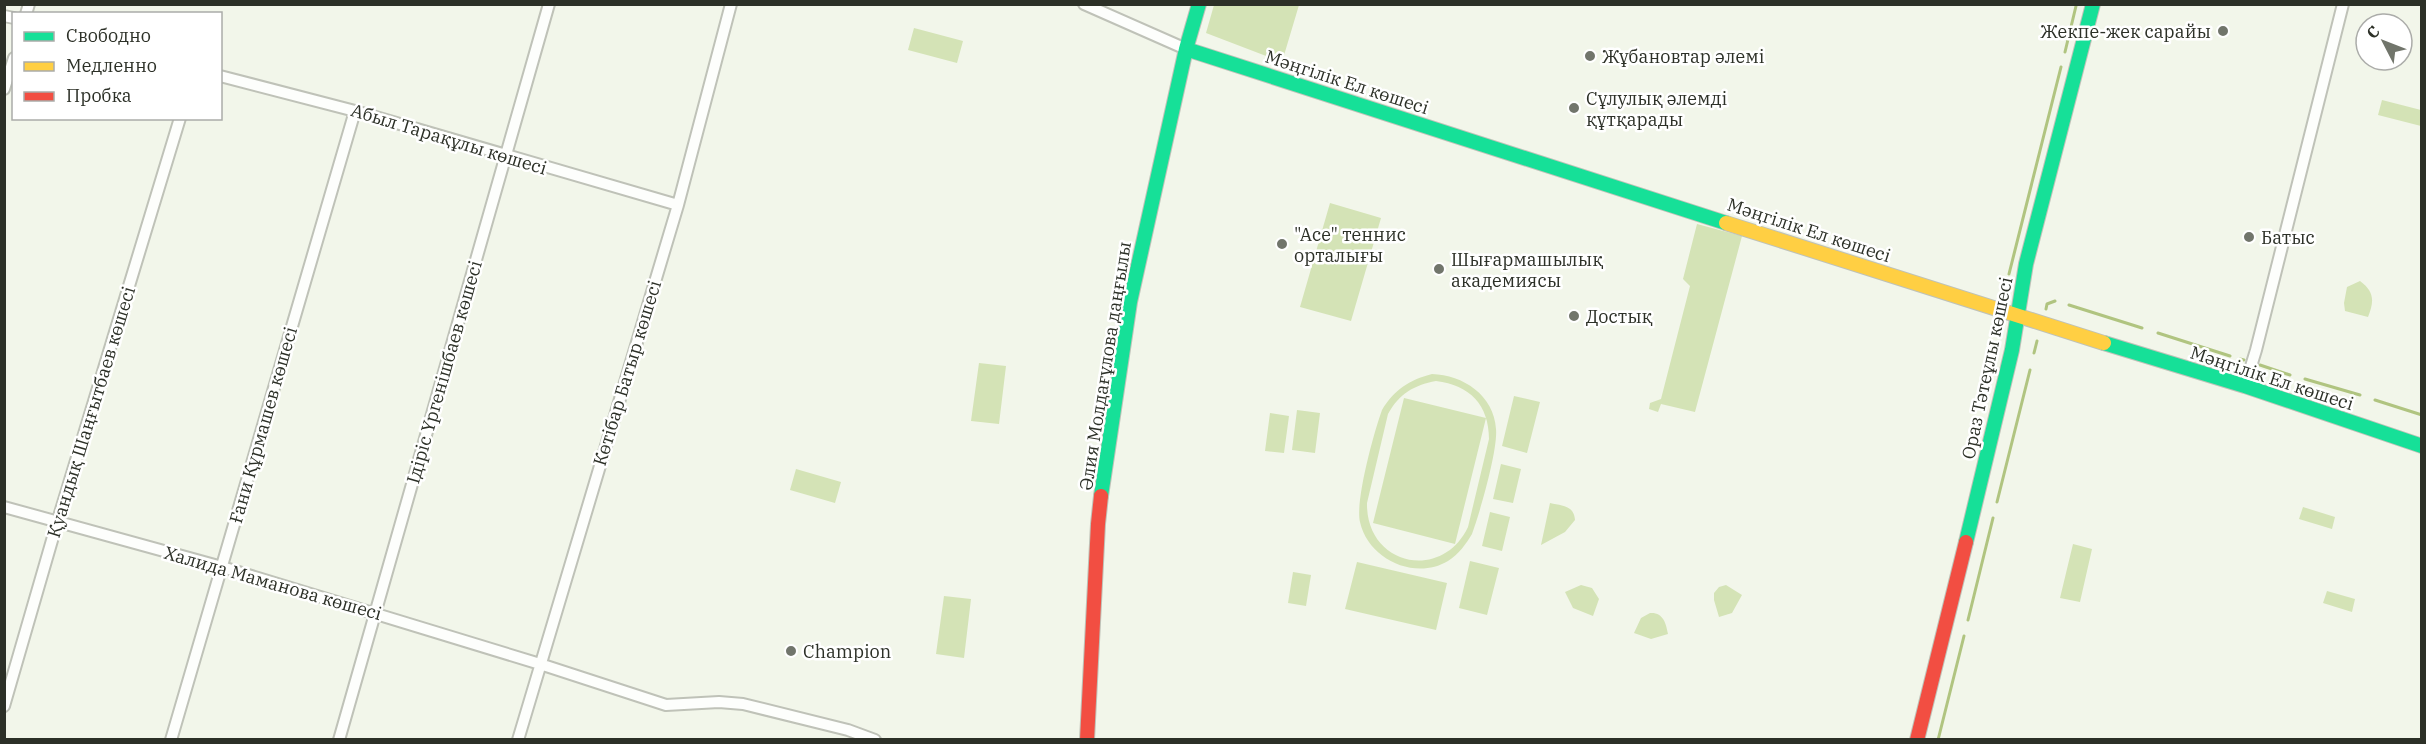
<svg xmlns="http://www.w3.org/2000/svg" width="2426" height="744" viewBox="0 0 2426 744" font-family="'IBM Plex Serif',serif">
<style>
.green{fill:#d4e3b6;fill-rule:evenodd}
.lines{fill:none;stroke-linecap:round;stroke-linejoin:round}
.stream{stroke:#b0c480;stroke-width:3}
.street-casing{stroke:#bfc2b8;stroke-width:14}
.fast-casing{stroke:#bfc2b8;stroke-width:16}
.slow-casing{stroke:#bfc2b8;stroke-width:16}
.jam-casing{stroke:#bfc2b8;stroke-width:16}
.street{stroke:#fdfefc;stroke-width:10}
.fast{stroke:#16e098;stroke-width:14}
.slow{stroke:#ffcf43;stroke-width:14}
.jam{stroke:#f24e42;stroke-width:14}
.poi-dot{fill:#71756b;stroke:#fff;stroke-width:2}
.labels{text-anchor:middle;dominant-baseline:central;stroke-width:5;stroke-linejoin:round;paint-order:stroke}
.poi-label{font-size:18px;fill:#2c3027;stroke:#fff;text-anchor:start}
.street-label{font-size:18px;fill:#2c3027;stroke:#fff}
</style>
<rect width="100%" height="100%" fill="#f2f6ea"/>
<path class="green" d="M1214,5H1299L1282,62L1206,33Z
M914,28L963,41L957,63L908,50Z
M2382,100L2421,110V126L2378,115Z
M1330,203L1381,218L1351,321L1300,307Z
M1697,224L1742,236L1695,412L1661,404L1658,412L1649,409L1650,403L1661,399L1690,286L1683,279Z
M2360,281C2375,292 2374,302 2368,317L2345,311L2344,303L2347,287Z
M979,363L1006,366L999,424L971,421Z
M1432,374C1463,375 1494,395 1496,429C1498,450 1480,512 1472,534C1466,544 1459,554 1448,561C1415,581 1368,559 1360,522C1355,501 1374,432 1382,410C1394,390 1409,380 1432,374ZM1436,381C1470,385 1489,405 1489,439L1468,527C1442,582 1366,566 1367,503L1388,414C1399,394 1414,385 1436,381Z
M1514,396L1540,402L1527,453L1502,446Z
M1404,398L1486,418L1455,544L1373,523Z
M1297,410L1320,413L1315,453L1292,450Z
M1270,413L1289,416L1284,453L1265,451Z
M1501,464L1521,469L1513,503L1493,499Z
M796,469L841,482L835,503L790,490Z
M1550,503C1562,506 1574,505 1575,520L1565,532L1541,545Z
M2303,507L2335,517L2332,529L2299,519Z
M1490,512L1510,517L1502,551L1482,546Z
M2073,544L2092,549L2080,602L2060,598Z
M1470,561L1499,568L1487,615L1459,608Z
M1357,562L1447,583L1436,630L1345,609Z
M1293,572L1311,575L1306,606L1288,603Z
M1581,585L1592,588L1599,599L1593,616L1573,608L1565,592Z
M1726,585L1742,595L1732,613L1719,617L1714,600V593L1719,587Z
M2327,591L2355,599L2352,612L2323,603Z
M944,596L971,599L964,658L936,654Z
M1650,613C1663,612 1666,623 1668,634L1651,639L1634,633L1641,618Z"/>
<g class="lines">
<path class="stream" d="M2065,52L2076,6
M2009,274L2061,67
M2069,305L2142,328
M2046,309L2047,304L2055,301
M2158,333L2230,356
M2034,353L2037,341
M2240,359L2244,360
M2260,365L2290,375
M2305,379L2360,395
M2375,400L2422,415
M1997,502L2030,370
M1968,620L1993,518
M2422,703V709
M1938,740L1964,636"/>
<defs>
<path id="street" d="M1084,4L1186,49
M26,14L29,4
M4,16L14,18
M220,76L355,111L678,205
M4,89L14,58
M2245,386L2256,350L2343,4
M4,507L222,567L540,664L666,705L719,702L743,704L848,730L875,740
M4,706L57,523L180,118
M171,740L355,111
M339,740L549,4
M518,740L678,205L731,4"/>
<path id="fast" d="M1186,49L1726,223
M2104,343L2245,386L2422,446
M1101,496L1130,302L1186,49L1199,4
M1966,542L2012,350L2026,264L2093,4"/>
<path id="slow" d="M1726,223L2104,343"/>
<path id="jam" d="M1087,740L1098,524L1101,496
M1917,740L1966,542"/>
</defs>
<use href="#street" class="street-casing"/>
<use href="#fast" class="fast-casing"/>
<use href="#slow" class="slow-casing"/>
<use href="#jam" class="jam-casing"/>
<use href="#street" class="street"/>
<use href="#fast" class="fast"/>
<use href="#slow" class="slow"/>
<use href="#jam" class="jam"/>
</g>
<g class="poi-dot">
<circle cx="2223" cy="31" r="6"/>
<circle cx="1590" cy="56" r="6"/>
<circle cx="1574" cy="108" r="6"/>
<circle cx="2249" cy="237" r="6"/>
<circle cx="1282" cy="244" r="6"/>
<circle cx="1439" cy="269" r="6"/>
<circle cx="1574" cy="316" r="6"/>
<circle cx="791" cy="651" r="6"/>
</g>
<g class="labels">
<g class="poi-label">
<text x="2211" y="31" text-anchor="end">Жекпе-жек сарайы</text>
<text x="1602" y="56">Жұбановтар әлемі</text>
<text x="1586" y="98">Сұлулық әлемді<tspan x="1586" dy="21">құтқарады</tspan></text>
<text x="1294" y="234">"Ace" теннис<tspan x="1294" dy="21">орталығы</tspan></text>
<text x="2261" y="237">Батыс</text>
<text x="1451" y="259">Шығармашылық<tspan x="1451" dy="21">академиясы</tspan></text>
<text x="1586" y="316">Достық</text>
<text x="803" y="651">Champion</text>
</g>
<g class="street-label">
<text transform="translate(1347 82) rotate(18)">Мәңгілік Ел көшесі</text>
<text transform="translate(449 139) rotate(17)">Абыл Тарақұлы көшесі</text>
<text transform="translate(1809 230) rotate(18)">Мәңгілік Ел көшесі</text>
<text transform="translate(1105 366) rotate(-81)">Әлия Молдағұлова даңғылы</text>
<text transform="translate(1987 368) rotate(-78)">Ораз Тәтеұлы көшесі</text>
<text transform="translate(444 372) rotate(-74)">Ідіріс Үргенішбаев көшесі</text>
<text transform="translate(627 373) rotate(-73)">Көтібар Батыр көшесі</text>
<text transform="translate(2272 378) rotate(18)">Мәңгілік Ел көшесі</text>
<text transform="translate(91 412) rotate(-73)">Қуандық Шаңғытбаев көшесі</text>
<text transform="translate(263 425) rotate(-74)">Ғани Құрмашев көшесі</text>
<text transform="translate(273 583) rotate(16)">Халида Маманова көшесі</text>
</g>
</g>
<rect width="2426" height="744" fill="none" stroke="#2c3027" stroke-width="12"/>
<rect x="12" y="12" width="210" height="108" fill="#ffffff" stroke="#abaca9" stroke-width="1.5"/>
<rect x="24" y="32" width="30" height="9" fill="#16e098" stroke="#abaca9" stroke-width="1.5"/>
<text x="66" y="42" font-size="18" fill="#2c3027">Свободно</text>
<rect x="24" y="62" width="30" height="9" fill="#ffcf43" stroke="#abaca9" stroke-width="1.5"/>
<text x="66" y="72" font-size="18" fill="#2c3027">Медленно</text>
<rect x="24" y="92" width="30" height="9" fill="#f24e42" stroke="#abaca9" stroke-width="1.5"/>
<text x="66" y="102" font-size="18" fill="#2c3027">Пробка</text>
<g transform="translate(2384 42) rotate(312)"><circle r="28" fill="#ffffff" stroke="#abaca9" stroke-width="1.5"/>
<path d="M0-4.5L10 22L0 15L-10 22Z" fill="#71756b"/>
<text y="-9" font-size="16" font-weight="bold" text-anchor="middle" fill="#2c3027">С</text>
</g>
</svg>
